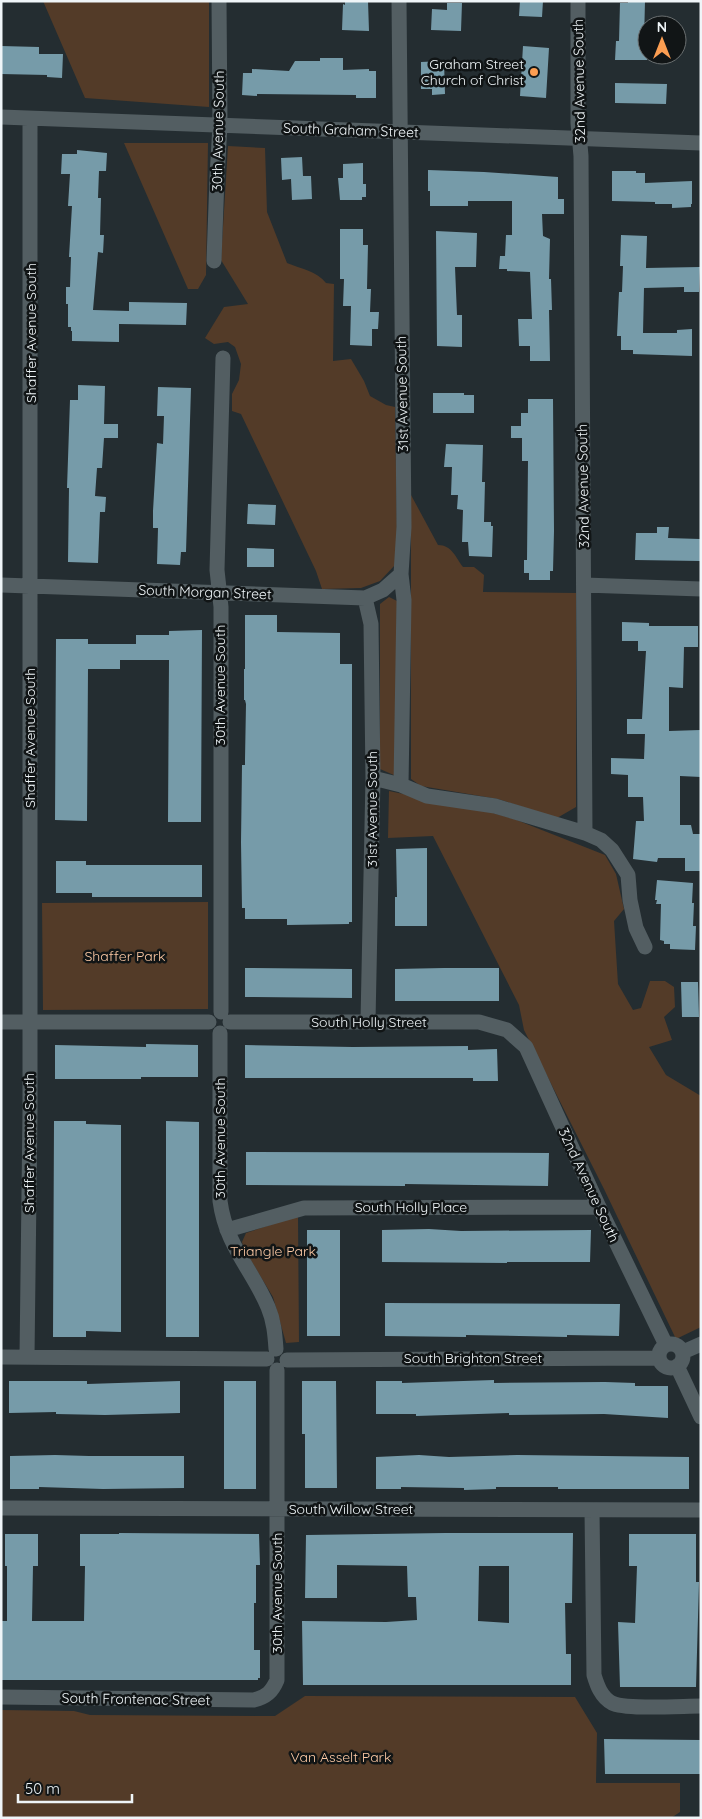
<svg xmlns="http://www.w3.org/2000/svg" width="702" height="1819" viewBox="0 0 702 1819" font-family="Quicksand,sans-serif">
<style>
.green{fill:#533b28}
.building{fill:#769ba9;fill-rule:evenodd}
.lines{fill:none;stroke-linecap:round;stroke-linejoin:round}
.minor{stroke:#535e62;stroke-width:15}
.poi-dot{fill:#fc9e52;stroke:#111516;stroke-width:2}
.labels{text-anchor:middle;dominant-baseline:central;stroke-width:5;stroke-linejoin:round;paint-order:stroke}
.poi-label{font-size:14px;fill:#eff5f8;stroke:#111516;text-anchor:end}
.street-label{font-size:14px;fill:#eff5f8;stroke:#111516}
.park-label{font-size:14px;fill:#ffcba6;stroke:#111516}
</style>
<rect width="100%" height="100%" fill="#242d31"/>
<path class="green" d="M43,1H209V107L85,98Z
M124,143H208L206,275L198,289H188Z
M228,146L265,148L267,212L287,263C301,269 317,271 326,283L334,284L333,361L351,359L364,381L370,396L386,405L395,407L397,533L395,565L380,581L361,588L322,589L316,571L241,414L232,411V394L239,380L241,364L235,347L228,342L214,344L205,338L224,307L248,304L221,260Z
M411,495L438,545C452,545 456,558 463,567H474L484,575L483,592L576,593V807L557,818L498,799L421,786L411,779Z
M389,597L397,601L396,776L380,769V604Z
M389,791L486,811L514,819L605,855L616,874L624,909L614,921L618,984L633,1010L641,1008L650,981H665L674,987L675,1007L664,1017L672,1040L649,1047L666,1075L701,1096V1327L676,1339L604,1189L524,1030L519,1005L433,836L388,838Z
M208,902V1009L43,1010L42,903Z
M298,1217L299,1342L286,1343L273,1297L244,1249L242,1242L246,1233L288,1219Z
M305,1696L575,1697L597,1733L596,1783H680V1812L671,1818H1V1710L74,1711L90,1715L275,1716Z"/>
<path class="building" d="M345,1H368L369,31L342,30L343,4L345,5Z
M520,1H543L542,17L519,16Z
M628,1H645L644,41H647V60H615L616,41H619L620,3H628Z
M447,3H462L461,31L431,30L432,9L447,10Z
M1,46L39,47V54H63L62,78L47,77V75L1,74Z
M523,46L549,48L546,98L520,96Z
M320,58H343V70L369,69V71H376V98H356V95L257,94V96L242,95L243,73H252V69L289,71L295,61H320Z
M444,61L445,94L432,95V89H421V62Z
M615,83L667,84L666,104L615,103Z
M77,150L107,153L106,171H99L98,198H101L100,235H104L103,253L98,252L93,310L129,311V302L187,303L186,325L119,324V342L72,341V331H71V327H68V304H66V287H70L71,257H69L72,206H68L70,174H61L62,154H77Z
M302,157L303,176H311L312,199L292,200L291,179L282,180L281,158Z
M363,163V184H366V197H362V200H340L338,178H343V164Z
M428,170L484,172L558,177V199H564V214H542L543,236L550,239L549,279H551L552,310H549L550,361H530V346H519L518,319H532L530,272L507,271V269H499L500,256H505L506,235H512V201H468V206H430V191H428Z
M612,171H636V173H645V183L692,181V204H691V207L672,208V204H655V202L612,201Z
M340,229H363V245H368L367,289H371L370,312H379L378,329H372V346L350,345L351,306H343L344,279H340Z
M436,231L477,233L476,267H455L457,315H462V347L437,346Z
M621,235L647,236L646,268L700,267L699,292H684V287L644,288L643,333H677V330L692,329V356L633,354V350H621V336H617L619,292H622L623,266H620Z
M78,385L105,386L104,424H118V438H104L102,468H97L95,496L106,497L105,512H100L98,563L68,562L69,488H67L70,400H78Z
M158,387L191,388L186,552H181L180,565L157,564L158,528H153V511L157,443L163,444L164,416H157Z
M433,393H464V395H474V413H433Z
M528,399H553L554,531L553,571H550V580H529V573H524V560H527L528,461H522V438H511V426H521V413H528Z
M446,444L483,445L482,482H485L484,522H491V526H493L492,557L469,556L468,542H462L463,510L457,509L458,495H451L452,467H444Z
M248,504L276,505L275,525L247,524Z
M657,527H669L668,538L700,539V561L635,560L636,533H657Z
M247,548L274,549V567H247Z
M245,615H277V632L340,633V664H352V922H349V924L287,925V919H245V908H242L241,842L242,765H245V759L246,704L245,700H244V669H245Z
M622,622L649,623V626H698V647H684L683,688L669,687V731L700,730L701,777L680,776V825H691L693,834H701V871H685V858H658L657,862L633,859L636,821H644L643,797H628V775L611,774V758L644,759L645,734H627V719H642L646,651H638V641H622Z
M202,630L201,822H168L169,660H120V669H88L87,821L55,820L56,639H88V644H136V635H169V631Z
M427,848V926H395V897H397L396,849Z
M56,861H86V865H202V897H92V893H56Z
M657,880L693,883L692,903H694L693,926H696L695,950L670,949V944H664V941L660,940L661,904H656L657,900H655Z
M245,968L352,969V998L245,997Z
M444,968H499V1001H395V969Z
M681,982H698L699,1017H682Z
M146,1044L198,1045V1077H141V1079H55V1045L146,1047Z
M245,1045L353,1047L468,1046V1050L497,1049L498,1081H473V1078H245Z
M54,1121H86V1124L121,1125V1332L86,1331V1337H53Z
M166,1121L199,1122V1337H166Z
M246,1152L549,1153L548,1186L405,1184V1186L246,1185Z
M429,1229L461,1231L591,1230L590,1262H507V1263L382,1262V1230Z
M307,1230H340V1336H307Z
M385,1303L620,1304L619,1336L567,1335V1337L466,1335V1337L385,1336Z
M494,1380V1383L605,1382L635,1383V1386H668V1418L604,1414L509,1415V1413L416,1416V1414H376V1381H402V1383Z
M9,1381H87V1384L180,1381V1413L105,1415L56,1414V1412L9,1413Z
M224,1381H256V1489H224Z
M302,1381H336L337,1488H305V1434H302Z
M55,1455L89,1456H184V1488L103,1489L39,1487V1489H10V1456Z
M419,1455L449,1457L517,1455L689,1457V1489H558V1487H496V1489L464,1490V1488L401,1487V1489H376V1457Z
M119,1533L259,1534L260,1565H256V1603H254V1650H260V1678H258V1680H1V1621H7V1566H5V1534H38V1566H33L32,1621H84L85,1566H80V1534H119Z
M445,1533H573L572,1603H565L566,1654H571V1685H303L302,1621L386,1622L417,1620L416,1597H408L407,1566L337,1565V1598H305L306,1535ZM479,1566H509V1623L478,1621Z
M629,1534H696V1582H699L696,1687H620L618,1622L635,1623L637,1566H629Z
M604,1739L701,1740V1774H605Z"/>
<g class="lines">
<path class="minor" d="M399,1L404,527L401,574L404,600L401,785
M578,1V123L581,156L585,833L601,840L612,850L628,875L630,900L636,928L645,947
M1,117L701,143
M214,261L217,177L220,125L219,1
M1,585L365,598L383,590L401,574
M584,585L701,589
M365,598L371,624L373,778L368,1021
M373,778L401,785L427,796L495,806L585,833
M221,1012V607L217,570L223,358
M1,1022H209
M230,1022H479L507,1030L526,1047L599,1207L666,1345
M220,1033V1201C226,1246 252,1269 268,1307C274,1321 275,1335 276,1349
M227,1230L304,1208L599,1207
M659 1356a12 12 0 1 1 24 0a12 12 0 1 1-24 0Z
M683,1352L701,1344
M1,1357L267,1359
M27,1357L30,1111V119
M287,1360L659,1358
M677,1366L701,1417
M1,1508L701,1510
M592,1510L594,1675C597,1685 601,1697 612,1703C626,1710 682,1706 701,1706
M1,1697L254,1700C266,1697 272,1692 277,1680V1370"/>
</g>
<circle class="poi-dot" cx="534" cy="72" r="5"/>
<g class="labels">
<g class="poi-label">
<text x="524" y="64">Graham Street<tspan x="524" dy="16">Church of Christ</tspan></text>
</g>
<g class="street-label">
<text transform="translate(579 81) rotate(-91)">32nd Avenue South</text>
<text transform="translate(351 130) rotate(2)">South Graham Street</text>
<text transform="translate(218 131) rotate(-89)">30th Avenue South</text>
<text transform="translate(31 333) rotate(-90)">Shaffer Avenue South</text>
<text transform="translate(402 394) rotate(-91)">31st Avenue South</text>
<text transform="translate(583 486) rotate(-91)">32nd Avenue South</text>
<text transform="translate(205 592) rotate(2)">South Morgan Street</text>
<text transform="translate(220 685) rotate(-90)">30th Avenue South</text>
<text transform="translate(30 738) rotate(-90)">Shaffer Avenue South</text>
<text transform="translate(372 809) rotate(-90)">31st Avenue South</text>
<text x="369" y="1022">South Holly Street</text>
<text transform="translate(220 1138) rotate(-90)">30th Avenue South</text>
<text transform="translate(29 1143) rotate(-90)">Shaffer Avenue South</text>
<text transform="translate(589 1185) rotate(65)">32nd Avenue South</text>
<text x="411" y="1207">South Holly Place</text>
<text x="473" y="1358">South Brighton Street</text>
<text x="351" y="1509">South Willow Street</text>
<text transform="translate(277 1593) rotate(-90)">30th Avenue South</text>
<text transform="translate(136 1699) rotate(1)">South Frontenac Street</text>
</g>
<g class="park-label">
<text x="125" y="956">Shaffer Park</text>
<text x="273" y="1251">Triangle Park</text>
<text x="341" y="1757">Van Asselt Park</text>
</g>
</g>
<rect width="702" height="1819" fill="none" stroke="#eff5f8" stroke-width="5"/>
<g transform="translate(662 40)"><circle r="24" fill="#111516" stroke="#6a6f70"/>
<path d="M0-4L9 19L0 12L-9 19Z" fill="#fc9e52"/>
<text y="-8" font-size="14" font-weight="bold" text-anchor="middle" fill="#eff5f8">N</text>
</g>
<path d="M18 1794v8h114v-8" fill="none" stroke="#eff5f8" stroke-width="2.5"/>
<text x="25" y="1794" font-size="15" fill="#eff5f8" stroke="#111516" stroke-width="4" paint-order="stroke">50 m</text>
</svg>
